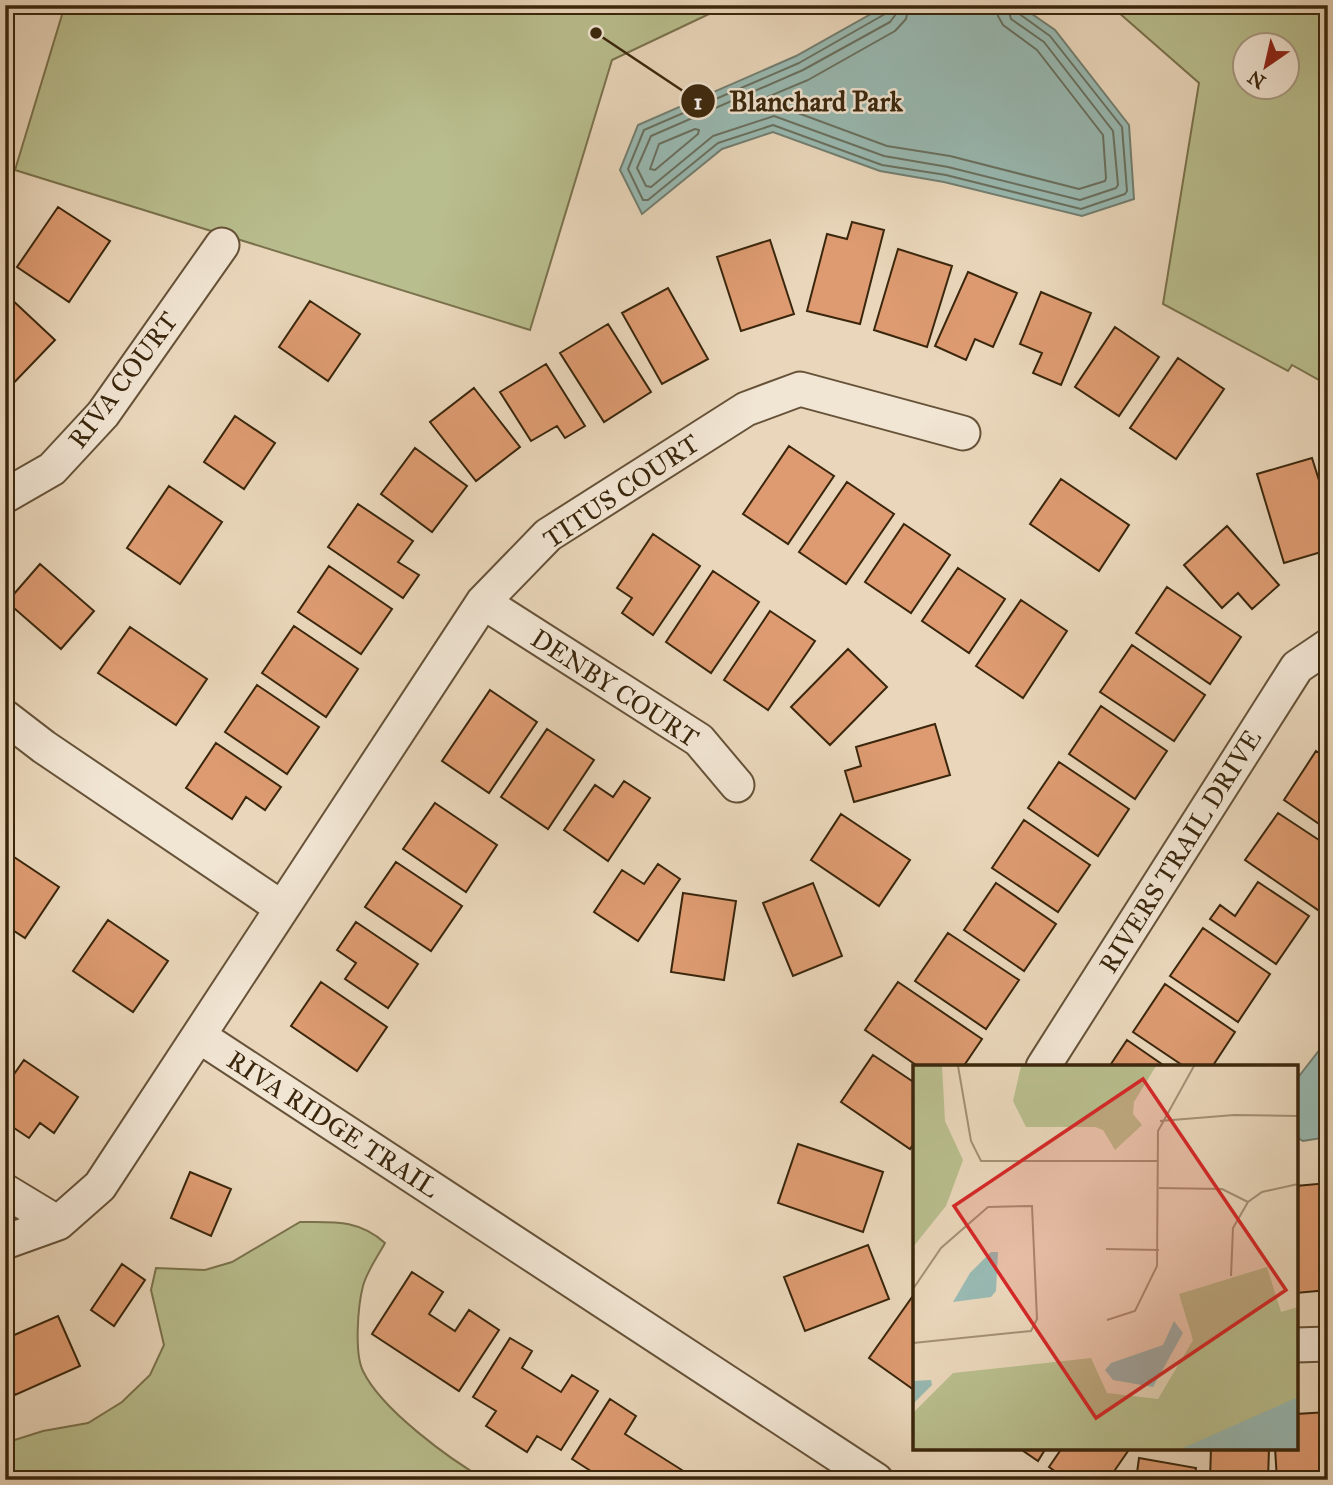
<svg xmlns="http://www.w3.org/2000/svg" width="1333" height="1485" viewBox="0 0 1333 1485" font-family="'IM FELL Great Primer',serif">
<style>
.green{fill:#b9be8e;stroke:#7a724d;stroke-width:2;fill-rule:evenodd}
.water{fill:#98b9b2;stroke:#727e70;stroke-width:2}
.lines{fill:none;stroke-linecap:round;stroke-linejoin:round}
.shore{stroke:#69705f;stroke-width:2}
.building{fill:#de9b71;stroke:#3a260c;stroke-width:2}
.street-casing{stroke:#665238;stroke-width:37}
.street{stroke:#f1e5d3;stroke-width:33}
.labels{text-anchor:middle;dominant-baseline:central;stroke-width:5;stroke-linejoin:round;paint-order:stroke}
.street-label{font-size:26px;fill:#3a260c;stroke:#f1e5d3}
.inset-road{fill:none;stroke:#a49075;stroke-width:2}
.view{fill:#d62828;fill-opacity:0.15;stroke:#d62828;stroke-width:3.5}
.inset-edge{fill:none;stroke:#3a260c;stroke-width:3.5}
.leader{fill:none;stroke:#3a260c;stroke-width:2.5}
.callout-dot{fill:#3a260c;stroke:#f1e5d3;stroke-width:2.5}
.mark-label{font-size:21px;text-anchor:middle;font-weight:bold;fill:#fff}
.callout-label{font-size:28px;text-anchor:middle;font-weight:bold;fill:#3a260c;stroke:#f1e5d3;stroke-width:5;stroke-linejoin:round;paint-order:stroke}
</style>
<rect width="100%" height="100%" fill="#ead7bb"/>
<filter id="stains"><feTurbulence type="fractalNoise" baseFrequency=".00286" numOctaves="4"/><feColorMatrix values="0 0 0 0 .2 0 0 0 0 .09 0 0 0 0 .02 0 0 0 .5 -.17"/></filter>
<radialGradient id="worn" r=".72"><stop offset=".6" stop-color="#630" stop-opacity="0"/><stop offset="1" stop-color="#630" stop-opacity=".3"/></radialGradient>
<path class="green" d="M65,5H728L612,60L530,330L15,170Z
M1110,5H1328V385L1292,365L1288,371L1163,304L1199,83ZM1246,46H1288V88H1246Z
M300,1222C333,1222 358,1219 385,1243C378,1256 367,1271 363,1286C358,1305 354,1353 363,1371C381,1409 449,1459 486,1480H5V1443L43,1431L88,1423L122,1402L150,1375L164,1345L151,1290L156,1268L205,1270L232,1262Z"/>
<path class="water" d="M887,5H1019L1055,30L1129,125L1134,199L1082,216L944,182L880,171L773,132L722,149L642,214L620,170L638,125L796,56Z
M1328,1039V1137L1303,1141L1296,1137V1080Z"/>
<g class="lines">
<path class="shore" d="M889,5L885,14L799,63L644,130L628,169L643,200H648L718,143L773,125L882,165L946,175L1081,209L1125,194L1127,191L1122,127L1050,36L1018,13L1016,5
M898,5L896,14L890,22L803,70L651,136L637,168L646,186L651,187L713,136L774,116L884,156L948,167L1080,200L1116,188L1118,185L1113,131L1044,42L1011,19L1007,5
M909,5L906,19L895,31L808,80L753,103L752,108L779,106L887,146L950,156L1079,189L1105,181L1106,178L1103,135L1037,50L1003,25L998,16L996,5
M695,129L699,130L698,134L655,170L650,169L659,144Z"/>
</g>
<path class="building" d="M58,207L110,241L69,302L17,267Z
M852,222L884,230L860,324L807,311L827,234L847,239Z
M770,240L794,314L741,331L717,257Z
M898,249L952,266L927,347L874,330Z
M968,272L1017,293L993,347L975,339L966,360L935,346Z
M668,288L708,359L662,384L622,313Z
M1041,292L1091,313L1061,385L1033,373L1042,353L1020,344Z
M9,297L55,340L5,392V301Z
M310,301L360,334L328,381L279,347Z
M608,324L651,392L604,422L560,353Z
M1115,327L1159,357L1119,416L1075,387Z
M1178,358L1224,389L1176,459L1130,428Z
M546,364L585,426L565,438L557,426L531,441L500,392Z
M474,388L520,447L476,481L430,422Z
M235,416L275,443L244,489L204,462Z
M789,446L834,476L788,544L743,514Z
M415,448L467,486L432,532L381,494Z
M1312,458L1328,509V550L1284,563L1257,474Z
M1061,479L1129,525L1099,571L1030,524Z
M847,482L894,514L846,584L799,552Z
M169,486L222,522L180,584L127,548Z
M358,504L413,541L398,562L419,575L403,598L328,547Z
M904,524L950,555L911,613L865,582Z
M1227,526L1279,585L1252,609L1238,593L1222,608L1184,565Z
M653,534L700,566L653,635L622,613L632,598L617,588Z
M40,564L94,611L61,649L7,602Z
M329,566L392,609L361,654L298,612Z
M958,568L1005,599L969,653L922,621Z
M713,571L759,602L711,673L666,642Z
M1167,587L1241,637L1210,684L1136,633Z
M1021,600L1067,631L1023,698L976,666Z
M770,611L815,641L768,710L724,680Z
M294,626L358,669L326,717L262,673Z
M130,627L207,679L176,725L98,673Z
M1132,645L1205,695L1174,741L1100,692Z
M848,649L887,687L830,745L791,707Z
M257,685L319,727L287,774L225,732Z
M490,690L537,722L489,793L442,761Z
M1101,706L1167,751L1135,799L1069,754Z
M935,724L950,775L854,802L845,771L861,766L856,747Z
M547,729L594,760L548,829L501,797Z
M216,743L281,787L265,810L246,797L232,819L186,788Z
M1316,751L1328,759V830L1284,800Z
M1059,762L1129,809L1098,856L1028,808Z
M624,781L650,798L608,861L564,830L595,785L613,797Z
M435,803L497,845L466,892L403,849Z
M1278,813L1328,846V902L1321,912L1245,860Z
M841,814L910,860L879,906L811,860Z
M1024,820L1090,865L1058,912L992,868Z
M5,851L59,887L25,938L5,925Z
M396,862L462,906L431,951L365,907Z
M658,864L680,879L638,941L594,912L622,870L644,884Z
M1258,882L1309,916L1276,964L1210,919L1220,905L1235,916Z
M813,883L842,956L793,976L763,903Z
M996,883L1056,924L1024,971L964,930Z
M683,893L736,901L724,980L671,972Z
M108,920L168,961L133,1012L73,971Z
M356,922L418,964L388,1008L345,979L356,963L337,950Z
M1203,928L1270,974L1238,1022L1170,976Z
M948,933L1019,980L986,1029L915,981Z
M321,982L387,1027L357,1071L291,1026Z
M898,982L982,1039L963,1067H919L865,1030Z
M1165,984L1235,1032L1212,1067H1185L1133,1032Z
M1127,1040L1166,1067H1109Z
M873,1055L915,1083V1142L910,1149L841,1102Z
M24,1060L78,1097L54,1133L40,1123L29,1138L5,1122V1087Z
M798,1144L883,1172L863,1232L778,1203Z
M190,1172L231,1189L211,1236L171,1218Z
M1328,1183V1290L1296,1293V1186Z
M868,1245L889,1299L805,1331L784,1277Z
M122,1264L145,1280L114,1326L91,1310Z
M412,1272L443,1292L429,1314L455,1331L469,1310L499,1330L459,1391L372,1334Z
M915,1293V1389L914,1390L869,1358Z
M58,1316L80,1366L15,1395L5,1374V1339Z
M510,1338L532,1351L522,1368L561,1392L572,1375L598,1391L561,1450L537,1436L527,1452L486,1426L496,1411L473,1397Z
M610,1399L636,1416L625,1434L685,1472L681,1480H590L594,1473L572,1459Z
M1328,1412V1480H1277L1275,1448H1296V1414Z
M1019,1448H1046L1038,1461Z
M1062,1448H1123L1128,1451L1108,1480H1067L1049,1467Z
M1211,1448H1269L1268,1480H1210Z
M1139,1458L1196,1468L1194,1480H1136Z"/>
<g class="lines">
<defs>
<path id="street" d="M5,496L52,469L103,414L222,245
M483,602L699,740L737,785
M5,717L44,747L282,908
M199,1036L876,1480
M1043,1067L1297,667L1328,646
M5,1191L58,1223
M5,1242L58,1223L100,1186L483,602L548,535L746,409L800,389L963,433
M1296,1345L1328,1344"/>
</defs>
<use href="#street" class="street-casing"/>
<use href="#street" class="street"/>
</g>
<g class="labels">
<g class="street-label">
<text transform="translate(123 380) rotate(-53)">RIVA COURT</text>
<text transform="translate(621 491) rotate(-34)">TITUS COURT</text>
<text transform="translate(615 688) rotate(33)">DENBY COURT</text>
<text transform="translate(1180 851) rotate(-58)">RIVERS TRAIL DRIVE</text>
<text transform="translate(333 1124) rotate(33)">RIVA RIDGE TRAIL</text>
</g>
</g>
<g transform="translate(913 1065)">
<rect width="385" height="385" fill="#ead7bb"/>
<path d="M0,1H29L32,56L50,95L33,141L0,182ZM108,1H243L221,37L220,49L229,60L202,85L190,65L182,62H113L100,36ZM354,202L368,247L385,242V384H0V348L40,308L178,293L194,328L245,334L280,275L266,229Z" fill="#b9be8e"/>
<path d="M78,187H85L83,226L78,232L40,237L57,208ZM261,256L270,268L240,322L200,315L192,305L198,298L250,280ZM18,315L19,320L0,339V316ZM385,332V384H268Z" fill="#98b9b2"/>
<path class="inset-road" d="M45,1L58,76L68,96H245M247,56L321,50L385,51M246,123L309,124L335,137M193,184L246,185M318,211L320,163L335,137L349,127L385,119M0,224L28,183L75,142L119,141L124,254L118,266L0,278M194,255L222,246L244,201L245,66L281,1"/>
<path class="view" d="M230,14L373,225L183,353L41,141Z"/>
<rect width="385" height="385" class="inset-edge"/>
</g>
<path class="leader" d="M596 33L698 101"/>
<g class="callout-dot">
<circle cx="596" cy="33" r="7"/>
<circle cx="698" cy="101" r="18"/>
</g>
<g class="mark-label">
<text x="698" y="109">1</text>
</g>
<g class="callout-label">
<text x="816" y="111">Blanchard Park</text>
</g>
<rect width="1333" height="1485" fill="none" stroke="#ead7bb" stroke-width="28"/>
<rect x="7" y="7" width="1319" height="1471" fill="none" stroke="#3a260c" stroke-width="3.5"/>
<rect x="14" y="14" width="1305" height="1457" fill="none" stroke="#3a260c" stroke-width="2"/>
<g transform="translate(1266 66) rotate(214)"><circle r="33" fill="#f1e5d3" stroke="#a89983" stroke-width="2"/>
<path d="M0-5L12 26L0 18L-12 26Z" fill="#8f2418"/>
<text y="-10" font-size="19" font-weight="bold" text-anchor="middle" fill="#3a260c">N</text>
</g>
<rect width="100%" height="100%" filter="url(#stains)"/>
<rect width="100%" height="100%" fill="url(#worn)"/>
</svg>
